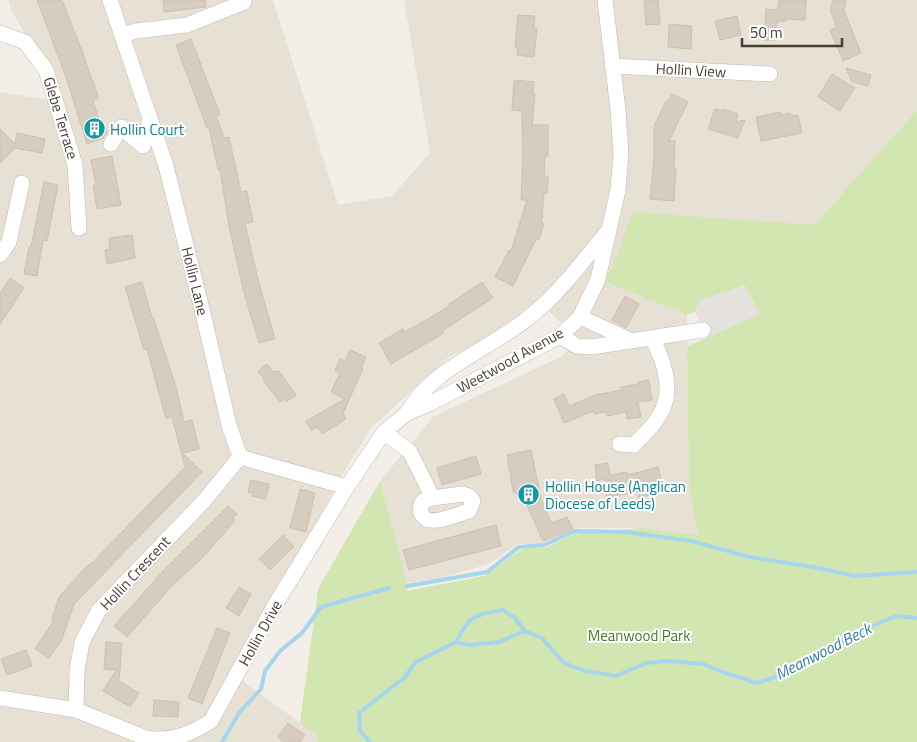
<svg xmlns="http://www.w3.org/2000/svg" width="917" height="742" viewBox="0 0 917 742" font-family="'Titillium Web',sans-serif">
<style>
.residential{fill:#e7e0d5}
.green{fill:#d2e6b1}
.parking{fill:#e4e1df}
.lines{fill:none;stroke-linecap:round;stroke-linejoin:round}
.stream{stroke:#a5d6ee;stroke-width:4}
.building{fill:#d7ccc0;stroke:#cfc0b0}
.minor-casing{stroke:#c1b8ad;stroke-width:16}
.minor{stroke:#fff;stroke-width:15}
.labels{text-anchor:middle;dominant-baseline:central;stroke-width:4;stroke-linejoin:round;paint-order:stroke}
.street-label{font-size:15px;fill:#463e36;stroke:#fff}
.culture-label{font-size:15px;fill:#0d838f;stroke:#fff;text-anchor:start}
.park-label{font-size:15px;fill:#4e762b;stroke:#fff}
.water-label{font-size:16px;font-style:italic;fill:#317ea6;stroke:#fff}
</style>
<rect width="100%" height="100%" fill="#f3eee7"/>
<path class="residential" d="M8,0H273L338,205L392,196L430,153L404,0H917V110L814,225L620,248L605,282L687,315L689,488L698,535L642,528H579L541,544H518L489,564L441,578L407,583L380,481L434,416L561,357L579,338L537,301L489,336L449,357L372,427L340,478L310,535L250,633L230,672L317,735L318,742H204L201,740L200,742H0V92L55,101L46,70L11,10Z"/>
<path class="green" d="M917,110V742H318L317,735L300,723L318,589L380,481L407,583V591L484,576L522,549L547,547L575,533L642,528L698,535L689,488L687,346L707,338L745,285L700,301L695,312L687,315L605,282L620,248L632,212L814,225Z"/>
<path class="parking" d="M745,285L760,314L707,338L695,312L699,301Z"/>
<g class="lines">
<path class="stream" d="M407,586L487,572L519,547L544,545L575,531L626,532L691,541L750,557L819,568L854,576L917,572
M456,642C469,615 475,615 503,610L515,618L525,631
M222,742L239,713L261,689L265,671L280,651L302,633L321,607L389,588
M370,742L360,731L359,713L404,678L416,662L456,642L469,645L499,642L525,631L542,638L564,663L585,671L616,676L646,663L668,661L703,664L723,672L757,683L778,676L874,625L896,616L917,618"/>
</g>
<path class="building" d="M37,0H62L86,61H85L99,98L93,101L100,122L103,121L107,132L103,138L87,144L66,77Z
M163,0H205L206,7L164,12Z
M644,0H658L660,24L646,25Z
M779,0H806L805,20L786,19L785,21H777L776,40H764L766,9L778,10Z
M833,0H846L844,11L861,53L843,61L830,30L837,27L830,10Z
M518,15L535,16L534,25L535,29H537L534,57L517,55L518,47H515Z
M737,16L741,35L720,40L715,21Z
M669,24L692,26L691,49L668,47Z
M191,39L220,114L216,116L224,138L229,137L241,192L247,191L249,205H250L253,222L245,224L259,283L275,339L259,343L243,289L229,226L220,170H218L209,127L207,128L176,45Z
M846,68L871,75L868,86L852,82Z
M832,74L855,88L840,111L818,97Z
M514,80L534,82L533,94H535L532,125H548V156H545L544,176H548L547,193H544L542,216H543L541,223L544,224L539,239H536L513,286L495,277L509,250L511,251L527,200H521L523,157L522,111L512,110Z
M672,94L688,102L669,141H675L674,169H676L674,201L650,199L654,160V126L666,101L668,102Z
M715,109L723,111L724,109L738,114L736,122L745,120L738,138L708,129Z
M780,112L781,115L790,113V116L798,115L802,133L761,141L756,117Z
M0,129L15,144L17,133L45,139L42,153L15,148L0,163Z
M112,156L121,205L97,209L93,186H96L91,160Z
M44,182L58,185L47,241L43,240L37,276L24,274L29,247H31Z
M132,235L135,258L107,264L105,250L110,249L109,238Z
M10,278L24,288L0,324V293Z
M142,282L152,318L153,317L176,387L184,422L192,420L199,449L183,453L202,472L74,604L62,639L49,658L35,649L54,620L52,619L59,597L89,564L90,565L185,467L172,417L166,419L147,349L144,350L125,287Z
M482,282L493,298L442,331L444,333L391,364L379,343L403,329L405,332L450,306L449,304Z
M625,296L639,304L626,328L612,320Z
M350,350L366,357L361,368L363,369L343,413L346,419L322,434L318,427L311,430L306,421L345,399L331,392L340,373L335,371L340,359L345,361Z
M267,364L273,372L279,371L296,395L286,402L284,399L280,402L263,380L264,379L258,371Z
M649,380L652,400L638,402L641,417L627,419L626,412L607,416L606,412L594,414V411L564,423L554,399L564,394L569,406L595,395L622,390L621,387L639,384L638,382Z
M531,450L541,499L551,523L567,517L573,529L543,541L525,501L513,491L507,455Z
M476,456L481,474L442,485L437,468Z
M608,463L610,475L627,472L628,475L658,467L663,488L650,492V495L639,498L638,492L607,497L604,479L597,481L595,465Z
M251,480L269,484L266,499L252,496L253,493L248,492Z
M300,489L315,493L306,532L290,528Z
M228,506L237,514L233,518L235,521L203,557L172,586L127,637L114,626L163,571Z
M496,525L501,546L409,570L403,550Z
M283,535L294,546L270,570L259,559Z
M239,587L251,594L239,616L226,608Z
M217,628L230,633L202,704L188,698Z
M106,642L122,643L119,681L139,693L130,707L103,691L116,670L104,669Z
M26,650L32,666L7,675L1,659Z
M154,700L179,702L178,717L153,716Z
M288,723L305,735L300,742H284L278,737Z"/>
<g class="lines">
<defs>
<path id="minor" d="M110,0L166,166L201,305L229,425L240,457L347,487
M0,33L25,42L46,70L75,165L79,228
M123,35L136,31L187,25L244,2
M612,66L770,74
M111,144L121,127L143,146L150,118
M0,255L9,242L22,183
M580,317L632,341
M560,336L577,346L591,347L703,330
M407,413C432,368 489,350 528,318C559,294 583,261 608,231
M384,432L410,452L433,498L462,494L469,496L473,501L469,511C458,514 429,527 423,516C419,511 420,506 423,501L433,498
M620,444L634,445C642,436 653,427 659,416C675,392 664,361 652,338
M0,698L76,710L146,738C171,742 191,734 211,721L272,610L347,487L384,432L407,413L431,403L560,336L580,317L598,279L618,190L621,154L618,110L605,0
M76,710L77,671L82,642L99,610L203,502L240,457"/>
</defs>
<use href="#minor" class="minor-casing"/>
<use href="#minor" class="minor"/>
</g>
<defs>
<symbol id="building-disc" viewBox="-11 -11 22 22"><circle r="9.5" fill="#0f9aa8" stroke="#fff"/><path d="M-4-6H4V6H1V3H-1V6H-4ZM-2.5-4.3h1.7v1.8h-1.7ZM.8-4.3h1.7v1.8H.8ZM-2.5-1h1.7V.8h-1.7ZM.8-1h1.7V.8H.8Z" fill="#fff"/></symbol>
</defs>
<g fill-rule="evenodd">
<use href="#building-disc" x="82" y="116" width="25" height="25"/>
<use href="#building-disc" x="516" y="482" width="25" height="25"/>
</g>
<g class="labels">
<g class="street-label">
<text transform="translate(691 70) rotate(3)">Hollin View</text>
<text transform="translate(61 118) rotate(73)">Glebe Terrace</text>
<text transform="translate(195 281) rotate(76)">Hollin Lane</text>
<text transform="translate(510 360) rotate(-29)">Weetwood Avenue</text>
<text transform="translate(135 573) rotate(-47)">Hollin Crescent</text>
<text transform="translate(260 633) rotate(-61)">Hollin Drive</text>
</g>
<g class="culture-label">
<text x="110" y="129">Hollin Court</text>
<text x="545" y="486">Hollin House (Anglican<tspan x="545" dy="17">Diocese of Leeds)</tspan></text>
</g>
<g class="park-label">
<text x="639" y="635">Meanwood Park</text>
</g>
<g class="water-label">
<text transform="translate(823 651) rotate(-27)">Meanwood Beck</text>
</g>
</g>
<path d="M742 38v8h100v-8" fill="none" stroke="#463e36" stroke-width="2.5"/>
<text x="750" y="38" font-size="15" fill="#463e36" stroke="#ffffff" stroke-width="4" paint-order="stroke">50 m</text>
</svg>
